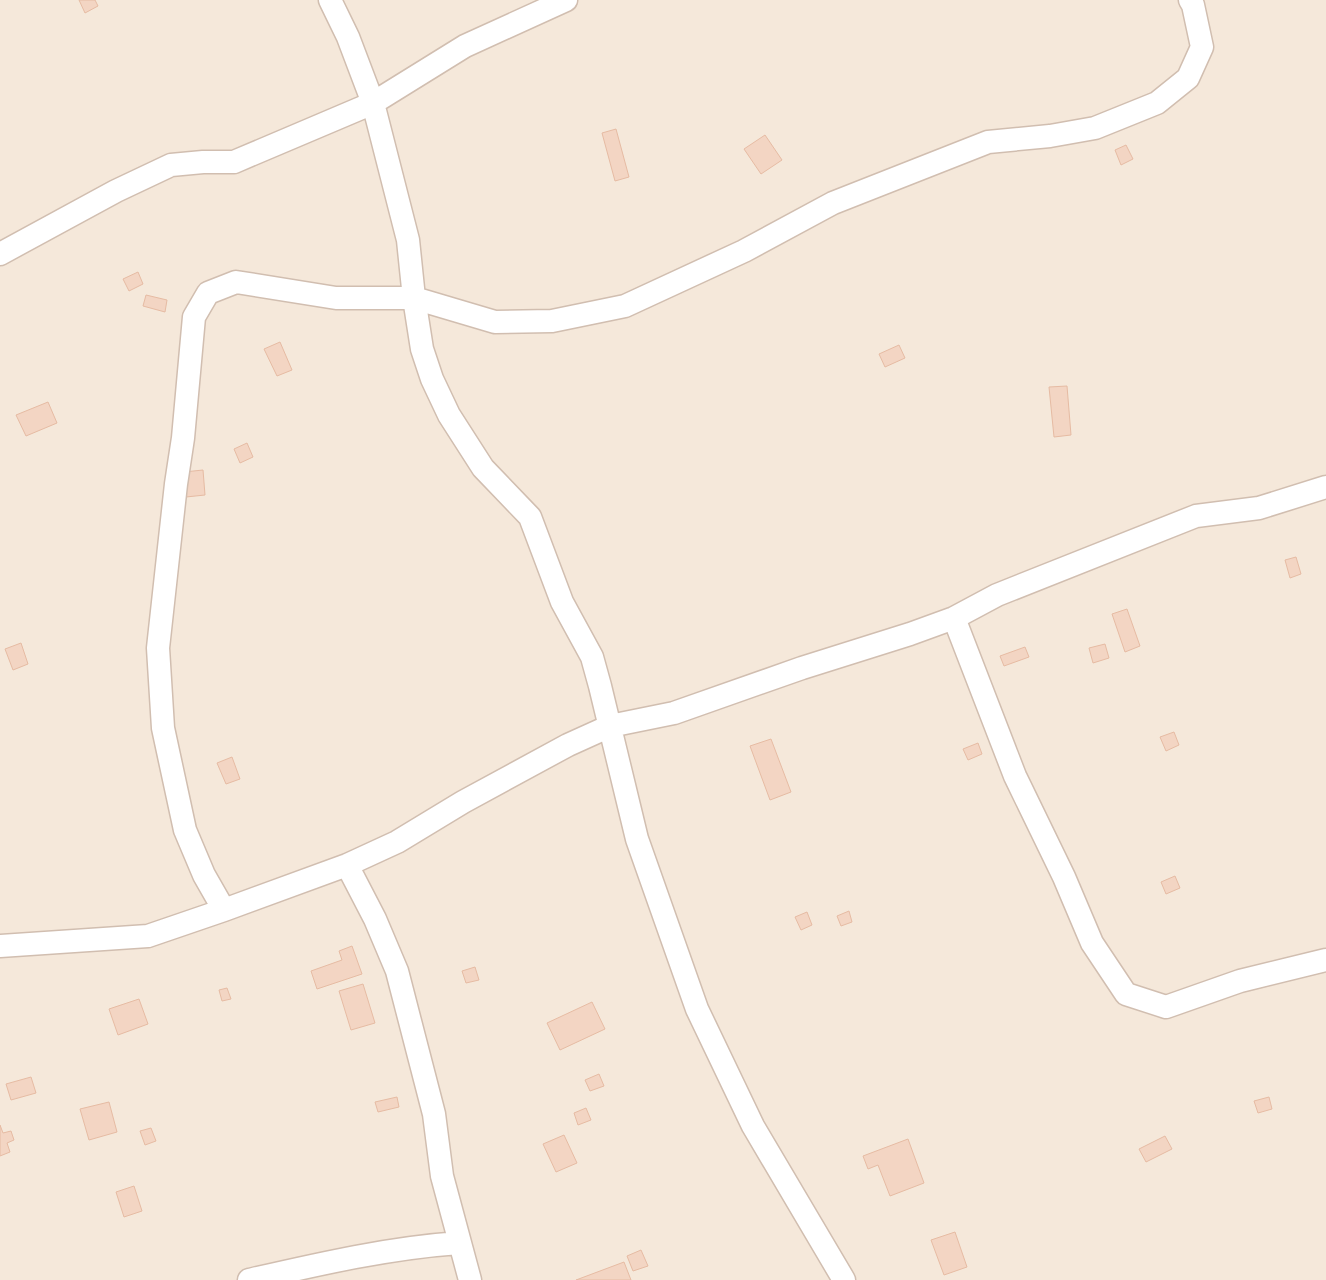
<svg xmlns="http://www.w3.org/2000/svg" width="1326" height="1280" viewBox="0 0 1326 1280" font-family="Roboto,sans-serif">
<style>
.residential{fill:#f5e8da}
.building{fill:#f3d5c3;stroke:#e6bba3}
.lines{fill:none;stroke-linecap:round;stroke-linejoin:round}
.street-casing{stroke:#d1beb0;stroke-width:25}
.street{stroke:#fff;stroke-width:22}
</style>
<rect width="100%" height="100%" fill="#fdf6ec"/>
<path class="residential" d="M0,0H1326V1280H0Z"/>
<path class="building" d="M79,0H95L98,6L85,13Z
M616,129L629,177L615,181L602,133Z
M765,135L782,160L761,174L744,149Z
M1126,145L1133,159L1121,165L1115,150Z
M138,272L143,284L129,291L123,279Z
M146,295L167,300L165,312L143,306Z
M280,342L292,370L277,376L264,349Z
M899,345L905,358L885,367L879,354Z
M1067,386L1071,435L1054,437L1049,387Z
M48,402L57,423L26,436L16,415Z
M247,443L253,457L240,463L234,449Z
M203,470L205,495L186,497L184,472Z
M1296,557L1301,574L1290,578L1285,560Z
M1127,609L1140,646L1125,652L1112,614Z
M21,643L28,664L13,670L5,649Z
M1105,644L1109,658L1093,663L1089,648Z
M1025,647L1029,657L1004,666L1000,656Z
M1174,732L1179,745L1166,751L1160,737Z
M771,739L791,792L770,800L750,746Z
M978,743L982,754L968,760L963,749Z
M232,757L240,779L226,784L217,763Z
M1175,876L1180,888L1166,894L1161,882Z
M849,911L852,922L841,926L837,916Z
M807,912L812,925L801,930L795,917Z
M352,946L362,974L317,989L311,971L342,960L339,951Z
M475,967L479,980L466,983L462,971Z
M363,984L375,1023L351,1030L339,991Z
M227,988L231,999L222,1001L219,990Z
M139,999L148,1024L118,1035L109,1009Z
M592,1002L605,1029L560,1050L547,1023Z
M599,1074L604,1086L590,1091L585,1080Z
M31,1077L36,1093L11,1100L6,1084Z
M397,1097L399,1107L378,1112L375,1102Z
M1269,1097L1272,1109L1258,1113L1254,1101Z
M109,1102L117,1132L89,1140L80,1109Z
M586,1108L591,1120L578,1125L574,1113Z
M0,1125L3,1133L11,1131L14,1140L7,1143L10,1152L0,1156Z
M151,1128L156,1141L145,1145L140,1131Z
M564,1135L577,1163L556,1172L543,1144Z
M1165,1136L1172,1149L1146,1162L1139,1149Z
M908,1139L924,1183L890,1196L878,1165L868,1169L863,1156Z
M134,1186L142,1211L124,1217L116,1192Z
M955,1232L967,1267L944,1275L931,1240Z
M641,1250L648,1266L633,1271L627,1256Z
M624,1262L631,1280H576Z"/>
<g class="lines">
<defs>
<path id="street" d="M330,0L348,37L373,103L408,240L414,298L422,349L432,379L449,415L483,468L530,517L562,602L592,657L600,686L637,839L697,1009L753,1126L844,1280
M0,254L116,191L171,165L203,162H234L373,103L465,46L566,0
M954,618L1015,776L1064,877L1092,943L1126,994L1166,1007L1240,981L1326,960
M347,865L375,919L397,971L434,1114L442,1176L470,1280
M224,910L204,875L185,830L163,728L158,648L176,484L183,438L194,317L208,293L236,282L336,298H414L495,322L552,321L625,306L744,251L833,203L988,142L1050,136L1095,128L1157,103L1188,78L1202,47L1193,5L1190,0
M0,946L148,936L224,910L347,865L397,842L463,802L568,745L610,726L674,713L802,668L910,634L954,618L997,595L1196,516L1259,508L1326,487
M249,1280C319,1264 388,1248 459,1243"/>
</defs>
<use href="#street" class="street-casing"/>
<use href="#street" class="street"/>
</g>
</svg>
